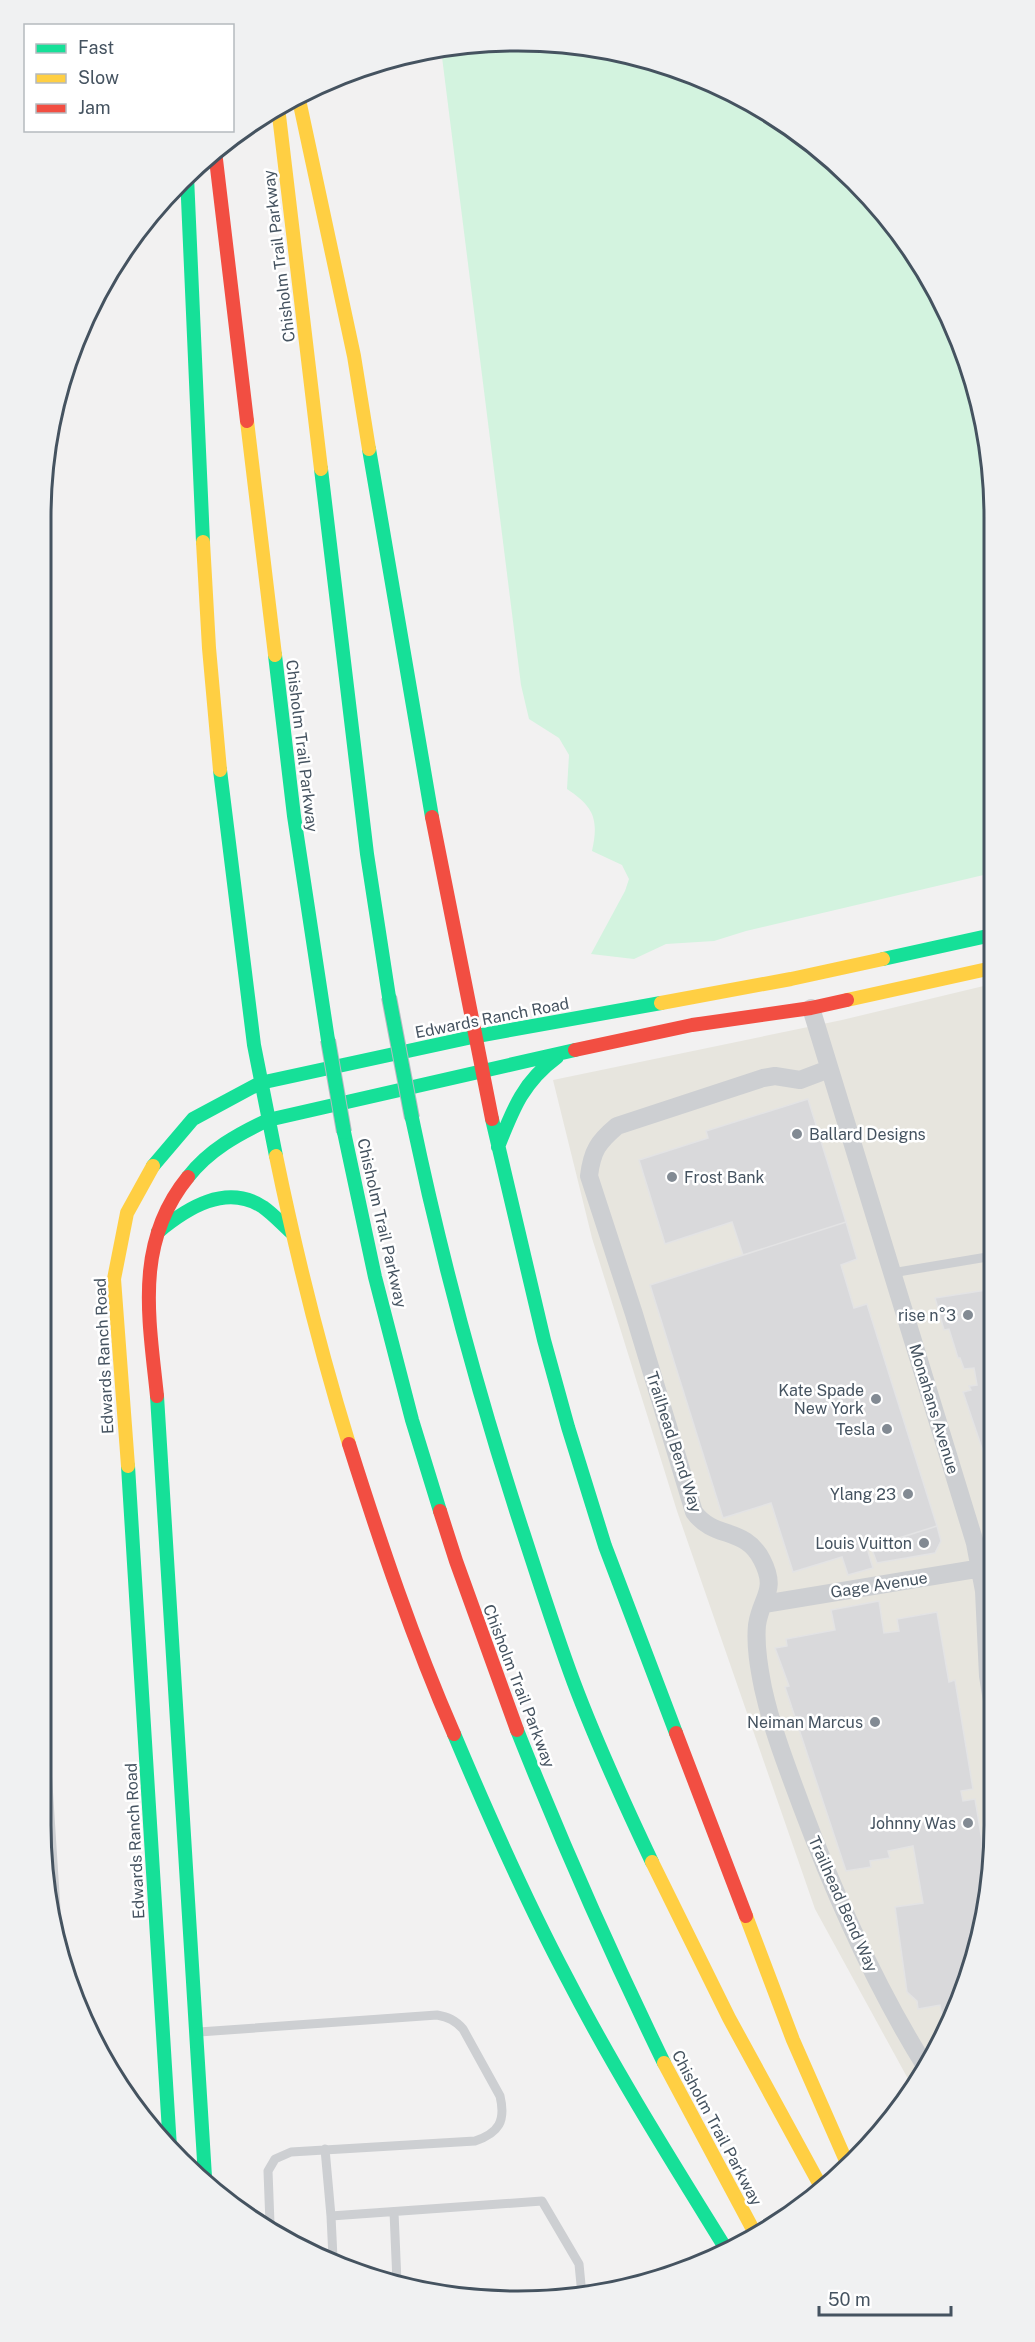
<svg xmlns="http://www.w3.org/2000/svg" width="1035" height="2342" viewBox="0 0 1035 2342" font-family="'Public Sans',sans-serif">
<style>
.commercial{fill:#e7e5de}
.green{fill:#d3f3df}
.building{fill:#d9d9db;stroke:#e3e3e4;stroke-width:1.5}
.lines{fill:none;stroke-linecap:round;stroke-linejoin:round}
.lane{stroke:#cdcfd2;stroke-width:9}
.street{stroke:#cdcfd2;stroke-width:18}
.fast{stroke:#16e098;stroke-width:14}
.slow{stroke:#ffcf43;stroke-width:14}
.jam{stroke:#f24e42;stroke-width:14}
.fast-bridge-casing{stroke:#b5bbc1;stroke-width:16;stroke-linecap:butt}
.fast-bridge{stroke:#16e098;stroke-width:14}
.poi-dot{fill:#828a93;stroke:#fff;stroke-width:2}
.labels{text-anchor:middle;dominant-baseline:central;stroke-width:5;stroke-linejoin:round;paint-order:stroke}
.street-label{font-size:16px;fill:#455360;stroke:#fff}
.poi-label{font-size:16px;fill:#455360;stroke:#fff;text-anchor:end}
.rim{fill:none;stroke:#455360;stroke-width:3}
</style>
<rect width="100%" height="100%" fill="#f2f1f1"/>
<path class="commercial" d="M992,984L994,1824L969,1978L931,2063L913,2088L815,1909L677,1511L592,1238L553,1080L842,1020Z"/>
<path class="green" d="M487,42L580,45L671,66L783,121L896,227L958,335L990,455L992,873L746,931L714,941L666,944L634,959L591,954L625,891L629,879L622,865L592,851C599,819 594,807 567,789L569,755L559,738L529,719L521,685L441,49Z"/>
<path class="building" d="M808,1099L846,1222L743,1255L732,1222L665,1244L639,1160L708,1138L706,1131Z
M846,1222L857,1259L841,1265L854,1308L867,1304L937,1526L867,1548L873,1568L848,1575L842,1557L793,1572L771,1503L723,1518L650,1285Z
M993,1289V1481L963,1392L971,1390L969,1386L977,1385L974,1368L964,1369L960,1358H958L949,1329L944,1330L935,1298Z
M937,1526L941,1541L935,1553L877,1563L871,1547Z
M879,1601L884,1633L899,1631L897,1619L937,1612L949,1682L955,1680L973,1789L961,1791L963,1801L975,1799L987,1870L969,1978L945,2032L940,2005L918,2009L917,2001L907,1992L895,1907L923,1903L913,1846L888,1851L890,1858L870,1861L871,1867L846,1871L785,1687L789,1686L775,1648L787,1646L786,1639L835,1630L831,1610Z"/>
<g class="lines">
<path class="lane" d="M892,1273L993,1256
M41,1675L57,1925
M199,2032L437,2015C448,2017 455,2020 463,2029L500,2096C506,2121 499,2133 475,2141L291,2152L275,2159L268,2171L270,2224
M325,2149L331,2216
M394,2212L397,2282
M333,2258L331,2216L542,2201L579,2264L582,2295"/>
<path class="street" d="M811,1008L975,1543L984,1591L988,1676L994,1713
M829,1069L800,1080L775,1076L763,1078L617,1126C598,1142 592,1151 589,1176L634,1314L694,1512C714,1540 745,1526 762,1560C778,1591 761,1597 757,1625C755,1646 759,1668 763,1688C772,1729 787,1767 801,1805C835,1896 875,1986 927,2069
M764,1604L994,1566"/>
<path class="fast" d="M187,176L203,542
M369,449L432,817
M321,469L367,854L389,997
M275,655L294,816L328,1040
M220,770L254,1045L276,1156
M883,959L992,935
M412,1118C441,1257 478,1394 522,1529C539,1581 555,1632 574,1683C597,1744 624,1803 652,1862
M492,1119L544,1340L568,1427L605,1546L676,1733
M344,1132L375,1277L412,1420L440,1511
M498,1147C513,1109 523,1082 557,1057
M153,1166L193,1119L260,1083L477,1036L661,1003
M188,1177C209,1150 238,1134 268,1120L575,1050
M158,1232C187,1208 226,1183 263,1207C273,1214 282,1224 291,1232
M157,1396L205,2177
M128,1466L170,2148
M517,1730C562,1843 611,1954 664,2063
M454,1734C489,1817 525,1899 567,1978C615,2071 671,2160 726,2249"/>
<path class="slow" d="M298,95L354,356L369,449
M278,107L321,469
M247,421L275,655
M203,542L209,648L220,770
M847,1000L992,968
M661,1003L791,979L883,959
M276,1156C296,1253 320,1350 349,1444
M128,1466L114,1279L127,1213L153,1166
M652,1862L729,2018L820,2185
M746,1916L793,2040L847,2163
M664,2063L757,2237"/>
<path class="jam" d="M215,151L247,421
M432,817L492,1119
M575,1050L692,1025L811,1008L847,1000
M157,1396C149,1318 134,1243 188,1177
M349,1444C380,1542 413,1640 454,1734
M440,1511L456,1561L517,1730
M676,1733L746,1916"/>
<defs>
<path id="fast-bridge" d="M389,997L412,1118
M328,1040L344,1132"/>
</defs>
<use href="#fast-bridge" class="fast-bridge-casing"/>
<use href="#fast-bridge" class="fast-bridge"/>
</g>
<g class="poi-dot">
<circle cx="797" cy="1134" r="6"/>
<circle cx="672" cy="1177" r="6"/>
<circle cx="968" cy="1315" r="6"/>
<circle cx="876" cy="1399" r="6"/>
<circle cx="887" cy="1429" r="6"/>
<circle cx="908" cy="1494" r="6"/>
<circle cx="924" cy="1543" r="6"/>
<circle cx="875" cy="1722" r="6"/>
<circle cx="968" cy="1823" r="6"/>
</g>
<g class="labels">
<g class="street-label">
<text transform="translate(279 256) rotate(-97)">Chisholm Trail Parkway</text>
<text transform="translate(302 746) rotate(83)">Chisholm Trail Parkway</text>
<text transform="translate(492 1018) rotate(-11)">Edwards Ranch Road</text>
<text transform="translate(382 1223) rotate(77)">Chisholm Trail Parkway</text>
<text transform="translate(104 1356) rotate(-93)">Edwards Ranch Road</text>
<text transform="translate(934 1409) rotate(73)">Monahans Avenue</text>
<text transform="translate(674 1442) rotate(72)">Trailhead Bend Way</text>
<text transform="translate(879 1585) rotate(-9)">Gage Avenue</text>
<text transform="translate(519 1686) rotate(69)">Chisholm Trail Parkway</text>
<text transform="translate(135 1841) rotate(-93)">Edwards Ranch Road</text>
<text transform="translate(843 1904) rotate(66)">Trailhead Bend Way</text>
<text transform="translate(717 2128) rotate(62)">Chisholm Trail Parkway</text>
</g>
<g class="poi-label">
<text x="809" y="1134" text-anchor="start">Ballard Designs</text>
<text x="684" y="1177" text-anchor="start">Frost Bank</text>
<text x="956" y="1315">rise n°3</text>
<text x="864" y="1390">Kate Spade<tspan x="864" dy="18">New York</tspan></text>
<text x="875" y="1429">Tesla</text>
<text x="896" y="1494">Ylang 23</text>
<text x="912" y="1543">Louis Vuitton</text>
<text x="863" y="1722">Neiman Marcus</text>
<text x="956" y="1823">Johnny Was</text>
</g>
</g>
<path d="M0 0H1035V2342H0ZM517 51H518A466 466 0 0 1 984 517V1825A466 466 0 0 1 518 2291H517A466 466 0 0 1 51 1825V517A466 466 0 0 1 517 51Z" fill="#f0f1f2" fill-rule="evenodd"/>
<path class="rim" d="M517 51H518A466 466 0 0 1 984 517V1825A466 466 0 0 1 518 2291H517A466 466 0 0 1 51 1825V517A466 466 0 0 1 517 51Z"/>
<rect x="24" y="24" width="210" height="108" fill="#ffffff" stroke="#b5babf" stroke-width="1.5"/>
<rect x="36" y="44" width="30" height="9" fill="#16e098" stroke="#b5babf" stroke-width="1.5"/>
<text x="78" y="54" font-size="18" fill="#455360">Fast</text>
<rect x="36" y="74" width="30" height="9" fill="#ffcf43" stroke="#b5babf" stroke-width="1.5"/>
<text x="78" y="84" font-size="18" fill="#455360">Slow</text>
<rect x="36" y="104" width="30" height="9" fill="#f24e42" stroke="#b5babf" stroke-width="1.5"/>
<text x="78" y="114" font-size="18" fill="#455360">Jam</text>
<path d="M819 2306v9h132v-9" fill="none" stroke="#455360" stroke-width="3"/>
<text x="828" y="2306" font-size="18" fill="#455360" stroke="#ffffff" stroke-width="4.5" paint-order="stroke">50 m</text>
</svg>
